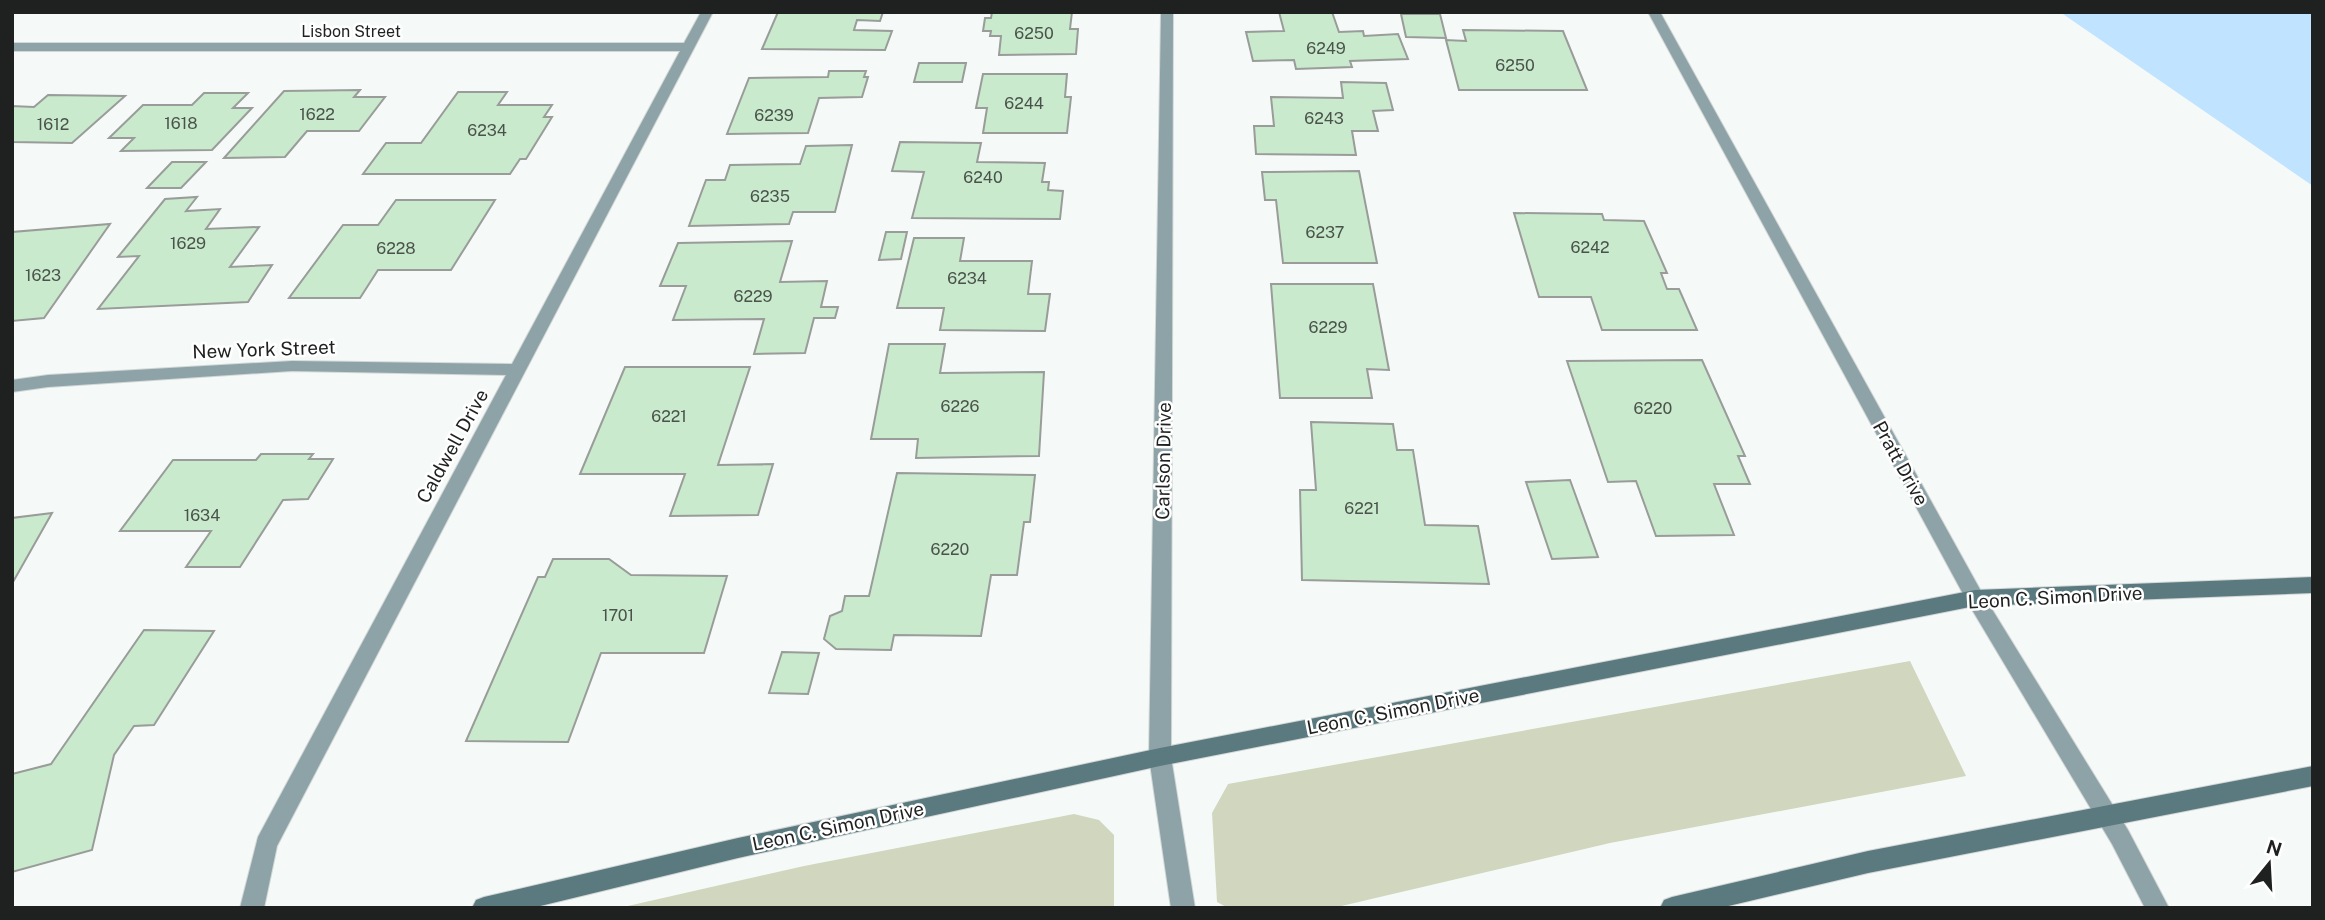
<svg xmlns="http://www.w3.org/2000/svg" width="2325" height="920" viewBox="0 0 2325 920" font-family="'Public Sans',sans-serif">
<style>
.green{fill:#d1d6be}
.water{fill:#c0e3ff}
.building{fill:#c9eacc;stroke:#999c99;stroke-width:2}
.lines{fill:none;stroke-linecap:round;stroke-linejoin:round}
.street-casing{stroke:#d3d7d6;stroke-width:2}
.secondary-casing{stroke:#d3d7d6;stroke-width:2}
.street{fill:#8ea3a7;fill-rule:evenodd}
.secondary{fill:#5b7a7f;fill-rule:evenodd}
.labels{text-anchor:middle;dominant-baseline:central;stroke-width:5;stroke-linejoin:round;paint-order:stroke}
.far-street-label{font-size:16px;fill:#1f2120;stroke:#fff}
.number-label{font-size:16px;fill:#4a534b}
.street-label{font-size:19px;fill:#1f2120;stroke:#fff}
</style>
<rect width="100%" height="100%" fill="#f5faf9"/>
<path class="green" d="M1910,661L1966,776L1610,843L1333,908H1228L1217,902L1212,813L1228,784Z
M1074,814L1099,820L1114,835V908H619L804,866Z"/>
<path class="water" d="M2060,12H2313V186Z"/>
<path class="building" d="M778,12H883L880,21L857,20L854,30L892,31L885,50L762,49Z
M992,12H1072L1070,29H1078L1076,54L999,55L1001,36H990L991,31H983L985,18H991Z
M1279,12H1332L1339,32L1363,31L1364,36L1398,34L1408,59L1350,61L1352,67L1296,69L1294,60L1253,61L1246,32L1284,31Z
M1401,14H1440L1446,38L1406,37Z
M1463,30L1563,31L1587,90H1459L1446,40L1466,41Z
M919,63H966L962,82H914Z
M829,71H866L864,77H868L862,97L819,98L808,133L727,134L749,78L828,77Z
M983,74H1067L1065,97H1071L1067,133H983L987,108H976Z
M1341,82L1386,83L1393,110L1373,111L1378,131H1352L1356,155L1256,154L1254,126H1274L1271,97L1343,98Z
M360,90L354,97H385L359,131H307L285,157L224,158L284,91Z
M458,92H507L498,105H552L544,117H552L526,159H520L510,174H363L386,143H421Z
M204,93H248L233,108H252L212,150L121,151L134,138H109L143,105H192Z
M48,95L125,96L72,143L12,142V106L34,107Z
M900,142L981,143L977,162L1045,163L1042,182H1049L1048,190L1063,191L1060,219L912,218L924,172L892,171Z
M852,145L835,212H793L789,224L689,226L706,180H725L730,165L800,164L806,146Z
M172,162H206L181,188H147Z
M1359,171L1377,263H1283L1276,200H1265L1262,172Z
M197,197L186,211L220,209L206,229L259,227L230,267L272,265L248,302L98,309L139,256L118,257L165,199Z
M396,200H495L451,270H378L360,298H289L343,225H378Z
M1514,213L1602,214L1604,220L1644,221L1667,273H1661L1667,289H1679L1697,330H1602L1591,297H1539Z
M110,224L44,318L12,321V232Z
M886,232H907L901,259L879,260Z
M914,238H964L960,261H1032L1028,294H1050L1045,331L940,330L944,308H897Z
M792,241L780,282L827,281L821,307H838L835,318H814L805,353L754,354L764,319L673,320L686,286H660L678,243Z
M1271,284H1373L1389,370L1367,369L1372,398H1280Z
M889,344H945L940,373L1044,372L1039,456L916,458L918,439H871Z
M1702,360L1745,456H1738L1750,484H1714L1734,535L1656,536L1636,481L1608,482L1567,361Z
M625,367H750L718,465L773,464L758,515L670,516L685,474H580Z
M1311,422L1393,424L1397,450H1413L1425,525L1478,526L1489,584L1302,580L1300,490H1316Z
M261,454H313L309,459H333L308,499L283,500L240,567H186L211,531H120L173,460H256Z
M897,473L1035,475L1030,522H1024L1017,575H991L981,636L894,635L891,650L836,649L824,639L830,616L842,611L845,596H869Z
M1570,480L1598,557L1552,559L1526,482Z
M52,513L13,582H12V518Z
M553,559H609L631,575L727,576L704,653H601L568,742L466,741L538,577H545Z
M144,630L214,631L154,725L134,726L114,755L92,850L12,872V774L51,764Z
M782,652L819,653L808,694L769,693Z"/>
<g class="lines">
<defs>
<path id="street" d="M701,12H713L277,846L264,908H240L258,837L506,375L292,371L48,387L12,392V380L48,375L292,361L512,364L680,51H12V43H684Z
M1161,12H1173L1171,757L1195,908H1171L1149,757Z
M1648,12H1660L1982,593L2128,830L2169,908H2145L2112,844L1968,603Z"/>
<path id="secondary" d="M2313,577V593L1975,606L1160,766L738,858L532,908H472L476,900L484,897L738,838L1160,748L1975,590Z
M2313,766V786L1868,873L1720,908H1660L1664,900L1672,897L1868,851Z"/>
</defs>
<use href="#street" class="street-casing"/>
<use href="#secondary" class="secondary-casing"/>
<use href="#street" class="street"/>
<use href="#secondary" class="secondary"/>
</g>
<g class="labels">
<g class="far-street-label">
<text x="351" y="31">Lisbon Street</text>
</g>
<g class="number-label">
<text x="1034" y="33">6250</text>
<text x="1326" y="48">6249</text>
<text x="1515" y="65">6250</text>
<text x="1024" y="103">6244</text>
<text x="317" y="114">1622</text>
<text x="774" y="115">6239</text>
<text x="1324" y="118">6243</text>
<text x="181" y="123">1618</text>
<text x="53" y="124">1612</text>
<text x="487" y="130">6234</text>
<text x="983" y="177">6240</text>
<text x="770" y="196">6235</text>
<text x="1325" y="232">6237</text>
<text x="188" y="243">1629</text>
<text x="1590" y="247">6242</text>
<text x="396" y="248">6228</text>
<text x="43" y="275">1623</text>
<text x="967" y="278">6234</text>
<text x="753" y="296">6229</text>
<text x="1328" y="327">6229</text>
<text x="960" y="406">6226</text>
<text x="1653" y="408">6220</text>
<text x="669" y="416">6221</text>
<text x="1362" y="508">6221</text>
<text x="202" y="515">1634</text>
<text x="950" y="549">6220</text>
<text x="618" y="615">1701</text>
</g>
<g class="street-label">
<text transform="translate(264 349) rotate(-2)">New York Street</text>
<text transform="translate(452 446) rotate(-61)">Caldwell Drive</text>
<text transform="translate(1163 461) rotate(-89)">Carlson Drive</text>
<text transform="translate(1901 463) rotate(61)">Pratt Drive</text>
<text transform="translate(2055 597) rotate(-3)">Leon C. Simon Drive</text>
<text transform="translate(1393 711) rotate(-11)">Leon C. Simon Drive</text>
<text transform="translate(838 826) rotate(-12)">Leon C. Simon Drive</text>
</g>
</g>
<rect width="2325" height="920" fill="none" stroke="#1f2120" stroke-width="28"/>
<g transform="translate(2269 864) rotate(18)" stroke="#ffffff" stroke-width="5" paint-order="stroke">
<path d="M0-5L12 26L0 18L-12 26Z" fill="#1f2120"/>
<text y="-10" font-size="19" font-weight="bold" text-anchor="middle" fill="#1f2120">N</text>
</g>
</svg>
